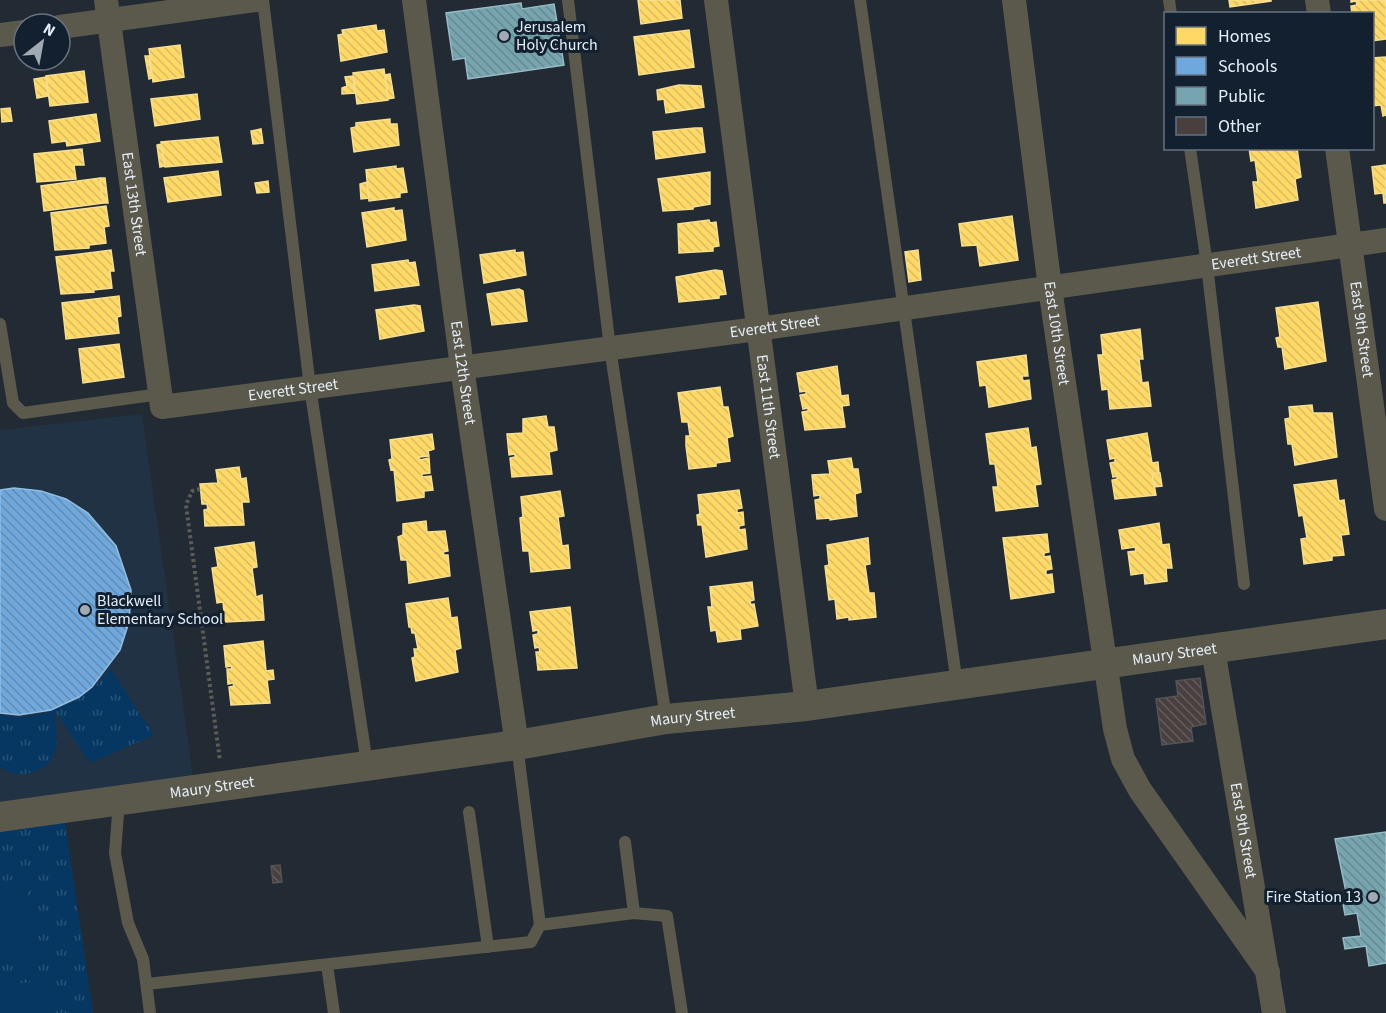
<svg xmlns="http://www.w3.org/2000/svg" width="1386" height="1013" viewBox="0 0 1386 1013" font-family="'Source Sans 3',sans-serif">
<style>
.built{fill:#203244}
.grass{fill:url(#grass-tufts)}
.garden{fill:#053762}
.homes{fill:url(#homes-back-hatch);stroke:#f7df92;stroke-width:1.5}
.schools{fill:url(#schools-back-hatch);stroke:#92bde4;stroke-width:1.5}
.public{fill:url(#public-back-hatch);stroke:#97bbc5;stroke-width:1.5}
.building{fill:url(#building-back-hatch);stroke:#545356;stroke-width:1.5}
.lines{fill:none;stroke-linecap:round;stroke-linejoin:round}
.path{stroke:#5c5c55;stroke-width:4;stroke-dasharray:3 3;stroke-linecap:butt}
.service{stroke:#5b594c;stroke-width:12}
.minor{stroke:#5b594c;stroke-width:24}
.tertiary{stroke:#5b594c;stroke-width:30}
.poi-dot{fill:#a1a9b3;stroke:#12202f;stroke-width:2}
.labels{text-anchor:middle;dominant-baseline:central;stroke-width:6;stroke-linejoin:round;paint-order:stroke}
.poi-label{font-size:16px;fill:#e5eef8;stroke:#12202f;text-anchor:start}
.street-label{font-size:16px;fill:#e5eef8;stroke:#12202f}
</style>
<defs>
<pattern id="grass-tufts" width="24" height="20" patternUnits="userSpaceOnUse" patternTransform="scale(1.5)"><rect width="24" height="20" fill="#053762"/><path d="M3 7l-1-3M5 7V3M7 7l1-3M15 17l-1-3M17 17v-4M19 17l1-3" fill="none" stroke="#295479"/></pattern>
<pattern id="homes-back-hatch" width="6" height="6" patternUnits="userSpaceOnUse" patternTransform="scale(1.5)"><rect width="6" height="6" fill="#ffd966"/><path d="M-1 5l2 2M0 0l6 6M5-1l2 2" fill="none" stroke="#dabc60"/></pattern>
<pattern id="schools-back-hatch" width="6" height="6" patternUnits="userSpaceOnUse" patternTransform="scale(1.5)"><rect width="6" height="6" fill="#6fa8dc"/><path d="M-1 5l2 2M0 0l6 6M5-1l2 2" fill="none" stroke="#628bb0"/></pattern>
<pattern id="public-back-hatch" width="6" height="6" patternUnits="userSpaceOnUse" patternTransform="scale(1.5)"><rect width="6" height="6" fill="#76a5af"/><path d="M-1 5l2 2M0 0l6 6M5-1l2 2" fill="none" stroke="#678991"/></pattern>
<pattern id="building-back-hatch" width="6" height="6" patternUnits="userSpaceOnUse" patternTransform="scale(1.5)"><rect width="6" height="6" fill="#493f3f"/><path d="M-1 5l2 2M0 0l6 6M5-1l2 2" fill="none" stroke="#635b5c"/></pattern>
</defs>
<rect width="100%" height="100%" fill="#222a33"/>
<path class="built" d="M142,414L195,790L0,817V430Z"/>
<path class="grass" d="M110,668L154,735L90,763L55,711L57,744L50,762C37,774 14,779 0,767V714C34,726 93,699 110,668Z
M63,808L93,1013H0V817Z"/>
<path class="garden" d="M26,878L36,956L0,961V882Z
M47,980L52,1013H0V986Z"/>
<path class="homes" d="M638,0H680L682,18L641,24Z
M1229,0H1271V1L1230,7Z
M1351,0H1386V39L1372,41V14H1352L1351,6L1357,5L1356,1L1351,2Z
M376,25L377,31L384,30L387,52L341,61L338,35L343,34L342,30Z
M689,30L694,67L639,75L634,37Z
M180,45L184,77L153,82L149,49Z
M145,56H149L152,78L149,79Z
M1386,57V115L1383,116L1381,105L1372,106V58Z
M384,69L388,100L357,104L353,73Z
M84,71L88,102L50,106L46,76Z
M390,74L394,98L388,99L385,75Z
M353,76L355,93L342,94V88L347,86L345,77Z
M46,77L48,96L37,98L34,79Z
M679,85L701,86L704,107L666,113L664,99L658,100L657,90Z
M197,94L200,119L155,126L151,99Z
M10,108L12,121L2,122L1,109Z
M96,114L100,141L67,146L66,141L52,143L49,121Z
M390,119V124H397L399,145L354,152L351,128L356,127V123Z
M695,128H702L705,152L656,159L653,132Z
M261,129L263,143L253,144L251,131Z
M218,137L222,162L165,167L161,142Z
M161,144L165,166L160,167L157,145Z
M1249,148H1297L1301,177L1295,179L1298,200L1256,208L1253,182H1258L1255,160L1251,161Z
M82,149L84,165H74L76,179L37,182L34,154Z
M1386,165V203H1384L1383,193L1375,194L1372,167Z
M396,166V169L403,168L407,192L400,193V197L369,201L366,170Z
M218,171L221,195L168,202L164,178Z
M710,172V204L693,207V209L663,211L658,179Z
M100,178L103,203L44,211L41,186Z
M100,178H105L108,203H103Z
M268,181L269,192L257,193L255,183Z
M367,182L369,198L361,199L360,184Z
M106,206L109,226L104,227L106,243L89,245V248L55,250L51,213Z
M394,208V211L402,210L406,240L367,247L362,213Z
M1012,216L1018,260L980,266L977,245L962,246L959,224Z
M709,220L710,223L716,222L719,246L713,247V251L679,253L678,224Z
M111,250L114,271H110L112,288L93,290L94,292L61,294L56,257Z
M515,250V253L523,252L526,275L484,283L480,255Z
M918,250L921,280L909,282L905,252Z
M408,260L409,263L415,262L419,285L375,291L372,265Z
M715,270L722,271L726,294L719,295V298L679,302L676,277Z
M519,289L523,291L527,321L492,325L487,294Z
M119,296L121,316L117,317L119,333L66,339L62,303Z
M1318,302L1326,361L1285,369L1282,347H1278L1276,338L1280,337L1276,308Z
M414,305L420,306L424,331L380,339L376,310Z
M1140,329L1143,359H1139L1142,383L1148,382L1151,406L1110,409L1108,389L1102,390L1098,355H1103L1101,335Z
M119,344L124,377L83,383L79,349Z
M1026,355L1028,376H1022L1023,381L1029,380L1031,399L989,407L986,385L980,386L977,362Z
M837,366L841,396L848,395L849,405L842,406L845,427L805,430L802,412L808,411V408L803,409L800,395L806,394V391L800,392L797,373Z
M720,387L723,407H728L733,436L727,438L730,461L716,463V466L689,469L686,446V436H690L688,422H682L678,393Z
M1312,405L1313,413H1332L1337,457L1295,465L1292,444H1288L1285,419L1290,418L1289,407Z
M546,416L548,427H554L557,450L549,452L552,474L512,477L510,458L515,457V454L509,455L507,434L523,433V419Z
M1028,428L1031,448L1036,447L1041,484L1035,485L1038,506L996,511L993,487H998L995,464H990L986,434Z
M1147,433L1152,463L1158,462L1159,473L1152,474L1156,495L1115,499L1112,480L1117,479V476L1113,477L1110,463L1115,462V458L1110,459L1107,440Z
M432,434L434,449L428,451L429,456L419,457L420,460L429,458L430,473L422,474V477L431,476L433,490L424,491V497L397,501L394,469L391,470L389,460L392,459L390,440Z
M851,458L853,469H858L861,492L855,494L857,516L830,520V518L817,519L815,500L820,499V495L814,496L812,475L830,474L828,461Z
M239,467L241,479L246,478L249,502H242L244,525L205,526L204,510L208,509L207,504H202L200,484L218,483L216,470Z
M1160,473L1162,486L1154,487L1152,474Z
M1336,480L1339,501L1344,500L1349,534L1341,535L1344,555L1332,556V560L1304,564L1301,539L1307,538L1303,515L1299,516L1294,485Z
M739,490L742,508L737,509V513L743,512L744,525L739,526V530L745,529L747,549L706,557L702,525H698L697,515L700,514L698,495Z
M560,491L564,516L558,517L562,546L568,545L570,568L531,572L529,551H523L520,518L523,517L521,497Z
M426,521L427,532L445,531L448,551L443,552L444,555H448L450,576L409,583L407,560H401L398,537L403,535V524Z
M1159,523L1162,545L1169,544L1172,568H1166L1167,581L1145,584L1144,573L1131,575L1128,552L1136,551L1135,547L1122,549L1119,530Z
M1047,534L1049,552L1044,553V557L1050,556L1052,569L1046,570V575L1052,574L1054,592L1011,599L1003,538Z
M868,538L870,564L865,565L869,593H874L876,617L849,620V617L837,619L835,599L829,600L825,566L829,565L827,545Z
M254,542L257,567L252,568L256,597L262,595L264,620L225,622L223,602L217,603L212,568L218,567L215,548Z
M752,582L754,600L750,601L751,605L754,604L758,626L740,629L741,639L718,642L716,630L711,631L708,607H712L710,587Z
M448,598L451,618L457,617L461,648L455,650L458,672L416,681L412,658L415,657L414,649H418L415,633H412L411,627H409L406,604Z
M570,607L577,668L538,670L536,652H540L539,647L535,648L533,635L538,634V630L533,631L530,612Z
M263,641L266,671L273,670L274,679L267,680L270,703L231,705L229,687L234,686L233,683L228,684L227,669H232L231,666L226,667L224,646Z"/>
<path class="schools" d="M14,488L41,491L66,499L88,513L116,546L131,590L129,622L120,650L92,687L79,697L51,710L19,715L0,713V490Z"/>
<path class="public" d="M521,3L522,9L554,4L564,65L468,79L465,58L453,60L446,13Z
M1386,832V963L1369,966L1366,946L1345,949L1343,938L1361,936L1357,913L1345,915L1343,904L1360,901L1359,890L1346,892L1335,839Z"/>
<path class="building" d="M1200,678L1206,724L1191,727L1193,741L1162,745L1156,699L1178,696L1176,681Z
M280,865L282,882L273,883L271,866Z"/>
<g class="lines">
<path class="path" d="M200,489L192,491L186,505L220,761"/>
<path class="service" d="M263,0L310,387L367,764
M568,0L610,348L666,718
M860,0L957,684
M1169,0L1171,14
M1190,148L1207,265L1244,584
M0,324L13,403L23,413L160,394
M517,745L540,925L634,913L667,916L682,1013
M119,801L115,853L128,923L143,959L150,1013
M469,812L488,947
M625,842L634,913
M327,965L334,1013
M147,984L531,942L540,925"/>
<g class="minor">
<path id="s1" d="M106,0L162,407L757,329L1386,240"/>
<path id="s2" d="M414,0L462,367L517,745"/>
<path id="s3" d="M716,0L807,706"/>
<path id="s4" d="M1014,0L1050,288L1115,729L1123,759L1140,790L1268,972"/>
<path d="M1317,0L1319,14"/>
<path d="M60,27L256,0"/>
<path d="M0,35L24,32"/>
<path id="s5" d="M1337,148L1386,509"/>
<path id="s6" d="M1213,649L1274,1013"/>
</g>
<path class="tertiary" id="s7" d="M0,817L517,745L666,719L807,706L1386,624"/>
</g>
<g class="poi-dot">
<circle cx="504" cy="36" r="6"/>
<circle cx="85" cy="610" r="6"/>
<circle cx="1373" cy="897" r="6"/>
</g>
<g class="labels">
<g class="poi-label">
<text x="516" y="27">Jerusalem<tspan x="516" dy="18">Holy Church</tspan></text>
<text x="97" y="601">Blackwell<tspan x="97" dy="18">Elementary School</tspan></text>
<text x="1361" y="897" text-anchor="end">Fire Station 13</text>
</g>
<g class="street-label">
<text stroke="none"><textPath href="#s1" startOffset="206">East 13th Street</textPath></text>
<text stroke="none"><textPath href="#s1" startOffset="1515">Everett Street</textPath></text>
<text stroke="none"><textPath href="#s1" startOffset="1029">Everett Street</textPath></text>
<text stroke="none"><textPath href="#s5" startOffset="183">East 9th Street</textPath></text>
<text stroke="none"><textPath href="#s4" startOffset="336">East 10th Street</textPath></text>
<text stroke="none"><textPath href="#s2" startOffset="376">East 12th Street</textPath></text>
<text stroke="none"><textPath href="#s1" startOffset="543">Everett Street</textPath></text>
<text stroke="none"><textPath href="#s3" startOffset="410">East 11th Street</textPath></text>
<text stroke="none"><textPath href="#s7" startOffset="1186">Maury Street</textPath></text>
<text stroke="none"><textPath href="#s7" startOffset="700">Maury Street</textPath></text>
<text stroke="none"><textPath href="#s7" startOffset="214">Maury Street</textPath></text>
<text stroke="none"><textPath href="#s6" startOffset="184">East 9th Street</textPath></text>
</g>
</g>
<rect x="1164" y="12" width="210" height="138" fill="#12202f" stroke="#66727f" stroke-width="1.5"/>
<rect x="1176" y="27" width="30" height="18" fill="#ffd966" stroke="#66727f" stroke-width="1.5"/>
<text x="1218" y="42" font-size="18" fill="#e5eef8">Homes</text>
<rect x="1176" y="57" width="30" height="18" fill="#6fa8dc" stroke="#66727f" stroke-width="1.5"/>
<text x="1218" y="72" font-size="18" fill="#e5eef8">Schools</text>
<rect x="1176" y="87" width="30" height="18" fill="#76a5af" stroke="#66727f" stroke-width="1.5"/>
<text x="1218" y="102" font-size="18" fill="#e5eef8">Public</text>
<rect x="1176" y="117" width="30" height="18" fill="#493f3f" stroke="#66727f" stroke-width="1.5"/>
<text x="1218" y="132" font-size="18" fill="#e5eef8">Other</text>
<g transform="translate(42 42) rotate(31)"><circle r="28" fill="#12202f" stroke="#66727f" stroke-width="1.5"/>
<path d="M0-4.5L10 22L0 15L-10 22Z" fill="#a1a9b3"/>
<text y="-9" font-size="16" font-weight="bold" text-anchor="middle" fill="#e5eef8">N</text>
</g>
</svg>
